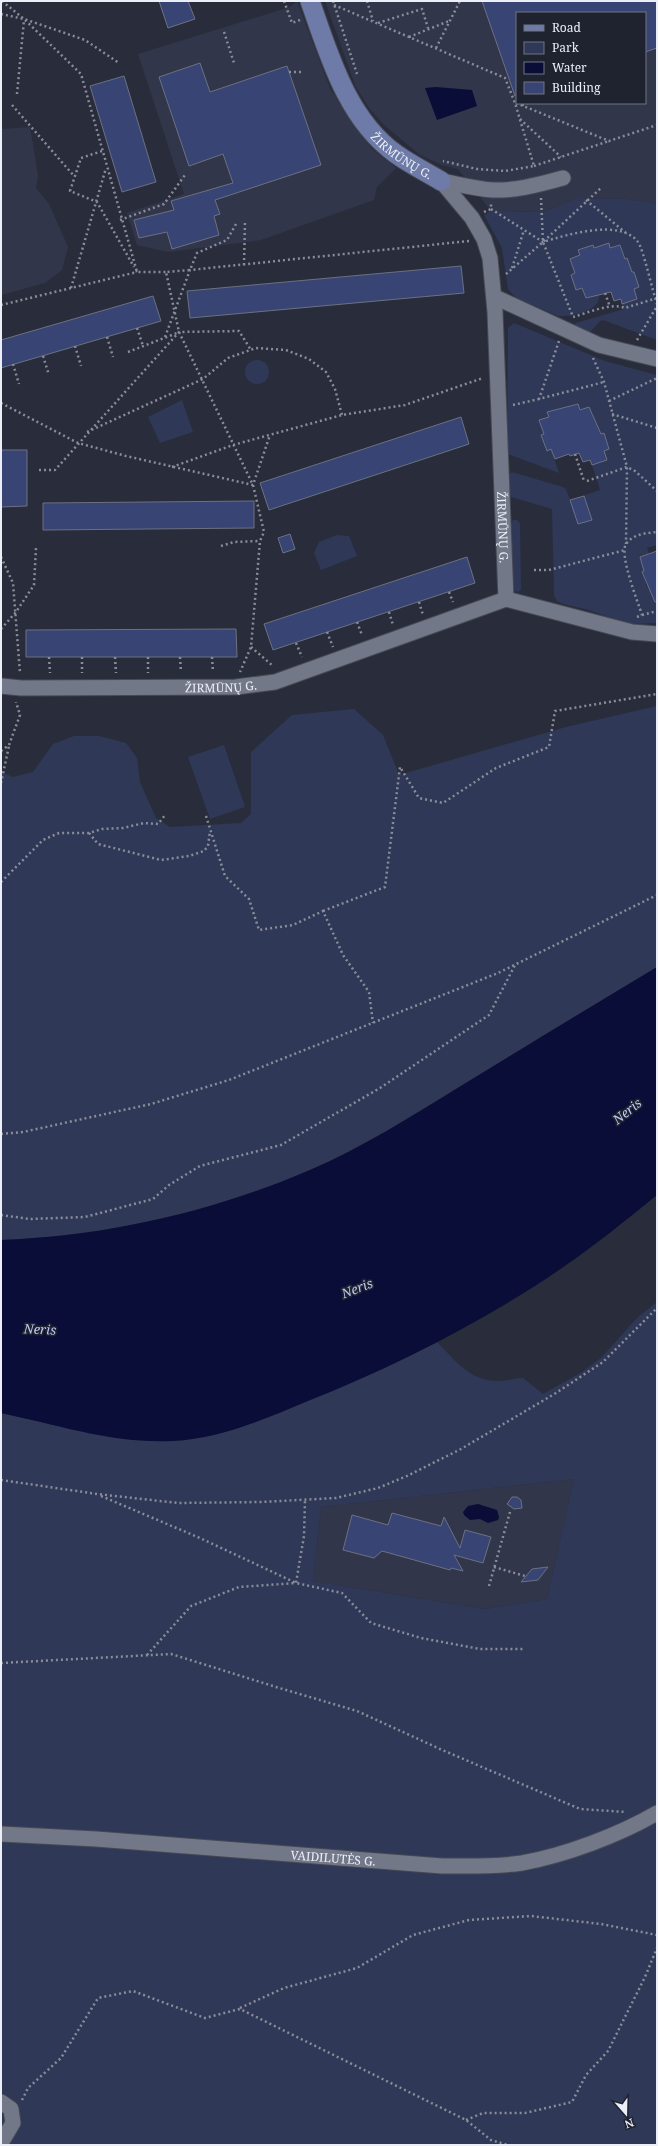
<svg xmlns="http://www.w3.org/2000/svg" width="658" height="2146" viewBox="0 0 658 2146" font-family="'Noto Serif',serif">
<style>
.built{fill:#31364a;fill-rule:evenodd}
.green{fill:#2f3856;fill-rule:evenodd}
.water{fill:#090d37}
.building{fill:#384473;stroke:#6c7180}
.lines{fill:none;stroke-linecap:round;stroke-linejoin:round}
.minor-casing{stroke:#464955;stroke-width:17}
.major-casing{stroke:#464955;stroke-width:21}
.path{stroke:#8a8d99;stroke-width:2.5;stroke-dasharray:2 3;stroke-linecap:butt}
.minor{stroke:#737888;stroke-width:15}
.major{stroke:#6e7aa7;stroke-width:19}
.labels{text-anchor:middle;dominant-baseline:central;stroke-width:3.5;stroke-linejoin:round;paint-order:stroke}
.street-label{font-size:12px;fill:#eceff8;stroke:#1f2330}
.water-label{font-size:13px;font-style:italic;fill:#bccaf8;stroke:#1f2330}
</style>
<rect width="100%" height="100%" fill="#292d3b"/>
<path class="built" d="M297,1L330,88L348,117L372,149L396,168L377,187L374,200L261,240L168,252L137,245L127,213L184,194L138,54L290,7Z
M325,1H657V204L627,199L578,198L543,212L491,211L458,169L442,165L420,155L383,124L369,108L355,85ZM517,13H645V103H517Z
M1,125L3,129L30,127L38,176L36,188L49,204L68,247L62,270L45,283L1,295Z
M574,1479L547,1599L485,1609L313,1581L321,1507Z"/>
<path class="green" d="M578,198L627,199L657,204V340L603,320L600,321L589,333L574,325L576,323L624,309L622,304L637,299L634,289L639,286L634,272H632L620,245L610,248L609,243L594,248L593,245L578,250L580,255L575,273L571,275L582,288L586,298L599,293C603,311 572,317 558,316L516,298L508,289L502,248L484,215L491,211L543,212Z
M514,323L605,361L657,375V545L647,548L649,554L640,557L644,571L642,572L647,587L652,586L657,595V623L633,624L619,621L589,610L563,604L557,601L554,595L552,509L508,496L507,476L512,472L563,487L566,489L570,500L600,490L592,465L607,460L604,451L609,448L604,433L601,434L589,407L580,410L577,404L547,412L549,417L539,420L544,434L541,435L546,450L551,449L559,473L508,454L507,449L508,328Z
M245 372a12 12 0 1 1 24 0a12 12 0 1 1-24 0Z
M182,400L193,432L160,443L148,417Z
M513,520H517L520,523L521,589L518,592L511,589V523Z
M337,535L349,536L357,556L321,570L314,553L319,542Z
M657,706V967C591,1007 525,1047 459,1087C411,1116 362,1148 310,1170C212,1212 108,1236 1,1240V772L13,777L33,772L53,744L74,736H99L126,743L137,758L140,782L156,818L170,827L241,823L251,814V752L292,715L354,709L383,735L399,775L566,727Z
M224,745L245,807L210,819L188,757Z
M657,1302V2145H1V1413L115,1438L325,1394L437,1342C457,1362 470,1382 501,1381C508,1381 515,1378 523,1378L543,1394L582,1372L602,1357L637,1318ZM574,1479L547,1599L485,1609L313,1581L321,1507Z"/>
<path class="water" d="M436,87L472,90L477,106L437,120L425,88Z
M657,967V1195C625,1221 593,1247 559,1270C481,1323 395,1366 308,1401C265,1419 220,1439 173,1441C114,1444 58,1425 1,1413V1240C108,1236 212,1212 310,1170C361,1148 409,1118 456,1089C523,1048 590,1007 657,967Z
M478,1504L497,1510L499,1517L498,1520L488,1523L480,1519L470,1520L464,1515L463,1512L468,1506Z"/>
<path class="building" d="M159,1H188L195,19L168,28Z
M482,1H657V48L645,52V13H517V95L515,96Z
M200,63L210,92L287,66L321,165L215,200L220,214L214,216L219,235L172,249L167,232L139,238L134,220L174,210L171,201L233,183L223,154L189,166L159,77Z
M124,76L156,182L122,192L90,86Z
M609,243L610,248L620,245L625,259L627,258L632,272H634L639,287L634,289L637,299L622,304L621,299L614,301L611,292L586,298L582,288L576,290L571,275L575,273L570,259L580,255L578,250L593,245L594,248Z
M461,266L464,293L190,318L187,291Z
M153,296L161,321L1,368V340Z
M578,404L580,410L589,407L601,434L604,433L609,449L604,451L607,460L592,465L590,460L583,462L579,453L570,456L569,454L555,459L551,449L547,451L541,435L544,434L539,420L549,417L547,412Z
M461,417L469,444L269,510L260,483Z
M1,450H27V506L1,507Z
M584,496L592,520L578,524L570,500Z
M254,501V528L43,530V503Z
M290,534L295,549L283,553L278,538Z
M657,551V602H655L642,572L644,571L640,557Z
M467,557L475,583L273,650L264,624Z
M236,629L237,657H26V630Z
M512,1497H517L521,1500L522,1508L514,1509L507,1504Z
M392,1513L441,1526L444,1517L460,1548L465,1530L491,1537L483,1563L454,1555L463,1571L451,1568L450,1570L382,1551L374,1558L343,1550L352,1515L388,1525Z
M548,1567L538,1580L521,1582L532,1569Z"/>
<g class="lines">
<defs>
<g id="minor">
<path id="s1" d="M441,181L472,218L484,239L490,258L495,312L506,599"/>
<path d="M441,181C458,184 476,189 493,190C517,191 540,184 563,178"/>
<path d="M495,297L599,345L657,359"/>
<path d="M506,599L632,632L657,634"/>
<path id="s2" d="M1,686L21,688L236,687L275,682L506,599"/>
<path id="s3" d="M1,1834L96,1839L442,1866C469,1866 496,1867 522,1863C566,1855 619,1835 657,1813"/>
<path d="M1,2102L11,2109L13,2123L1,2143"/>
</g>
<g id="major">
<path id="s4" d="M310,1C329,55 347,119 396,154C410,164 426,172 441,181"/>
</g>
</defs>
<use href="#minor" class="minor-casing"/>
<use href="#major" class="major-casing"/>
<path class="path" d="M2,1L24,19L85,40L119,63
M284,1L292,23L300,20
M333,1L357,74
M367,1L373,21
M334,5L505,78L515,103L534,166L505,171L477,169L443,161
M1,14L24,19L81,74L137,272H166
M378,23L422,9L428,28
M224,32L234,63
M409,37L449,21
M436,48L460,1
M289,72H304
M17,94L24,20
M516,103L609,141L657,125
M12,105L74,176
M522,105L528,103
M520,119L561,157
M102,151L81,158L70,191L97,202L134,267
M534,166L609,141
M541,198L543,242L573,317C588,313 611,302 625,308L657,298
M586,200L626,233
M491,209L543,242C566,235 620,218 638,242C643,248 653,293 657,304
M484,212L491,209V203
M120,220L164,204L185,175
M236,224L227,240L197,253L190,270L166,272L179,332L253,485L264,532L260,541L251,647L240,672
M244,265L245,221
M512,268L524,230
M506,274L543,242L602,187
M71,288L106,168
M605,293L610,307
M1,305L137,272L136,271
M137,328L143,346
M107,337L113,357
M165,337L190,270L469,241
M637,340L657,306
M559,341L539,399L604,382
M75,346L81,366
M128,352L177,333
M43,356L49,375
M593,358L604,382L627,467L626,544
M13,364L19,384
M609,401L657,378
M1,403L78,443L126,456L253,485L270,435
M513,405L539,399
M612,414L657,428
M87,432L203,379L228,358L256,348L286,350L309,359L326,372L335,389L342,415
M575,454L584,481
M172,467L233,445L342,415L405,405L483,378
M39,470H55L179,332L239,331L251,350
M587,481L627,467L635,471L657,491
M221,546L234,542L260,541
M1,557L13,583L20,673
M534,570H549L625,550
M449,592L453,602
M419,602L423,615
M389,612L393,625
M642,615L657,611
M637,617L642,615C638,602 619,555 626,544C633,534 646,533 657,532
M357,622L362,635
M1,629L16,612L34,585L36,548
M327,632L333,647
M296,643L302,657
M251,647L273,666
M49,657L50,673
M82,657V673
M115,657L116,673
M148,657V673
M180,657L181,672
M212,657L213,672
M1,751L9,745L20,715L16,702
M1,783L9,746
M206,816L225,876L249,899L259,930L293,925L323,911L343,955L369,992L373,1023
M89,833L98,844L161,860L189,856L204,851L208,846L210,831
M1,882L43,840L59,833H89L102,829L123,828L144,823L158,824L166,814
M323,911L385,887L400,767L419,798L443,803L496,768L549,747L555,711L657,694
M1,1134L23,1132L151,1104L229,1080L498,973L657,895
M1,1215L30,1219L85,1217L153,1199L169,1185L200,1166L281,1145L380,1088L489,1015L515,965
M1,1480L97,1494L178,1503L261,1502L336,1498L378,1488L407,1476L461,1449L556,1393L603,1362L657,1308
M101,1496L200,1538L296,1583L342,1593L371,1623L421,1638L480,1649H525
M494,1567L525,1576
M489,1586L510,1512
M147,1655L191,1606L239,1587L296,1583L304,1536L305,1500
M1,1663L171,1654L276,1687L357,1711L440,1749L580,1809L626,1812
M240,2008L284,1988L357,1968L413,1935L469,1920L531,1916L601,1924L657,1935
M22,2100L28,2088L61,2058L98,1998L133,1991L205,2018L240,2009L466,2120L491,2140L508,2145
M466,2120L483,2113H525L572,2102L586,2075L608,2051L645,1977L657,1948"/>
<use href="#minor" class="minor"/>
<use href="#major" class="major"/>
</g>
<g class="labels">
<g class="street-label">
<text stroke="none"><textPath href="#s4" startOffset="184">ŽIRMŪNŲ G.</textPath></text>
<text stroke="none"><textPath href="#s1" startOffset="362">ŽIRMŪNŲ G.</textPath></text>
<text stroke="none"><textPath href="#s2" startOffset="220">ŽIRMŪNŲ G.</textPath></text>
<text stroke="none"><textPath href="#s3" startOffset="333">VAIDILUTĖS G.</textPath></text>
</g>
<g class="water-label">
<text transform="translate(627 1111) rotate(-39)">Neris</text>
<text transform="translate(357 1288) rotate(-21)">Neris</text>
<text transform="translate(40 1329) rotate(3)">Neris</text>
</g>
</g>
<rect width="658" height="2146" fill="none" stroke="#eceff8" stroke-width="4"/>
<rect x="516" y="12" width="130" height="92" fill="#1f2330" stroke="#717580"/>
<rect x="524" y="25" width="20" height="6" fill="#6e7aa7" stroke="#717580"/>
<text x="552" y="32" font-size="12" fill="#eceff8">Road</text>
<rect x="524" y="42" width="20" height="12" fill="#2f3856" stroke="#717580"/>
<text x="552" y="52" font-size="12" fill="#eceff8">Park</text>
<rect x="524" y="62" width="20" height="12" fill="#090d37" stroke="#717580"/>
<text x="552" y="72" font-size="12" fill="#eceff8">Water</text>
<rect x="524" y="82" width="20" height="12" fill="#384473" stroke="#717580"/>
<text x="552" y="92" font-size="12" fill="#eceff8">Building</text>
<g transform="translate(626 2114) rotate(160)" stroke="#1f2330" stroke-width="3" paint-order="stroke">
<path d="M0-3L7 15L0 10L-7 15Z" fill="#eceff8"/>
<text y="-6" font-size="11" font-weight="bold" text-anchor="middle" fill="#eceff8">N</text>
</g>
</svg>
